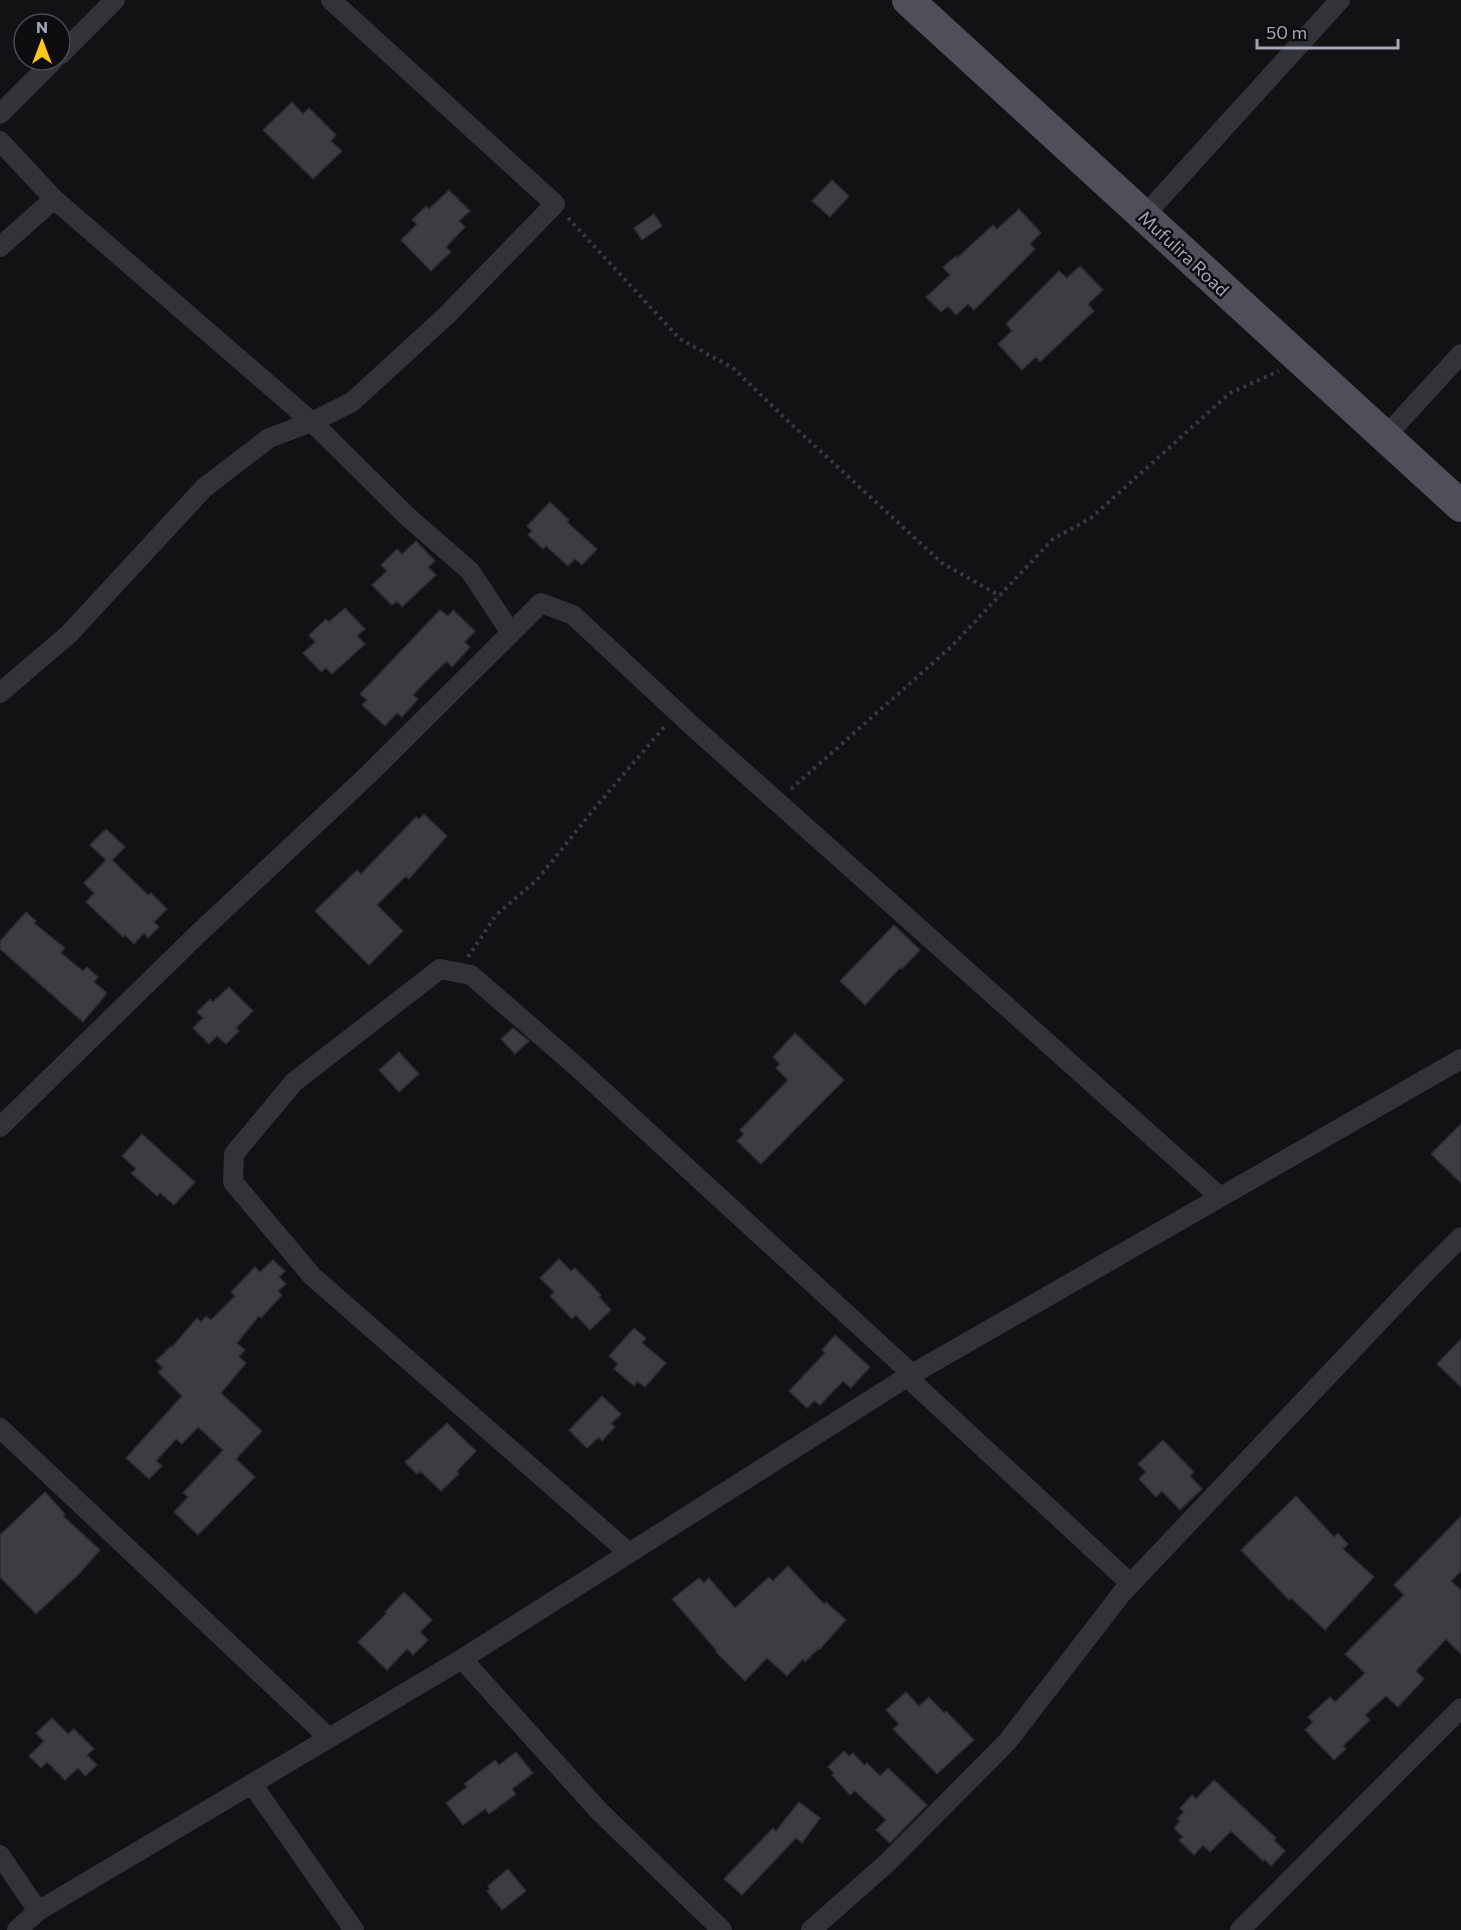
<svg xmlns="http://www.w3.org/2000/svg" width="1461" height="1930" viewBox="0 0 1461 1930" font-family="Commissioner,sans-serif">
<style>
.building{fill:#3c3c42;stroke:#2c2c30;stroke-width:1.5}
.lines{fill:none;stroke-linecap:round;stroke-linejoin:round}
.path{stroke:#383a40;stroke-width:4;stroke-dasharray:3 4.5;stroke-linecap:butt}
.street{stroke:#323339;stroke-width:20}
.primary{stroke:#4e4f58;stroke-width:32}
.labels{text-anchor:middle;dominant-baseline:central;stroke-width:5;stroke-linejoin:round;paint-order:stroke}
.street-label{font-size:18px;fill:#a2a6b6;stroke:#0d0d0f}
</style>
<rect width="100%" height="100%" fill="#121214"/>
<path class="building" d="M292,102L303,114L309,108L336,135L331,141L342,151L313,179L263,130Z
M832,180L849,196L830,217L812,201Z
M449,190L470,211L459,221L465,227L446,247L451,252L431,271L401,240L417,224L412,220L426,206L429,209Z
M1019,209L1041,233L1030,244L1035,249L974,310L968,304L956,315L948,306L941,312L926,297L950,275L943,267L956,256L957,258L993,225L997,229Z
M654,214L662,226L642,240L634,228Z
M1080,266L1103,290L1088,304L1094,311L1040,362L1036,357L1022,370L998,344L1012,331L1006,324L1059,271L1067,278Z
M550,502L569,520L567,522L597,549L582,565L575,559L568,566L546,546L543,549L528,535L532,531L527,526Z
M416,541L435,561L428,567L436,575L402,607L397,601L392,605L372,585L387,571L381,565L397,549L402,554Z
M345,608L365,629L357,636L365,644L332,674L326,668L321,672L303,653L315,642L309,635L326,619L329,622Z
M440,610L448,616L453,610L475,631L465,642L470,647L452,667L447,661L434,673L413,695L418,699L402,717L397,713L385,726L362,705L367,700L360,694Z
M424,814L447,836L409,879L406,876L377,905L403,931L369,965L315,911L357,870L361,874L416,817L419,819Z
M106,829L125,847L112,860L148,895L151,893L167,909L154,922L159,927L148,938L144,933L134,944L125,935L123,937L86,902L94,893L84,883L106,860L90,845Z
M26,912L36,921L34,923L65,948L61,953L83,971L87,967L98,977L94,982L107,993L83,1022L0,949V941Z
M894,925L920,950L902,969L900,968L865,1005L840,981Z
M229,987L253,1011L236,1028L239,1031L226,1044L217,1036L209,1044L193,1028L203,1018L197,1012L210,999L213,1002Z
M513,1028L529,1041L515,1054L501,1039Z
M795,1033L844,1080L761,1164L737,1141L744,1134L740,1130L788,1080L776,1068L780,1064L773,1057Z
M399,1052L419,1074L399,1092L379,1070Z
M1461,1124V1183L1431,1154Z
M142,1134L195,1182L174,1205L160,1193L157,1196L131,1173L136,1169L122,1156Z
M559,1259L571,1271L575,1268L601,1295L599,1297L611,1310L590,1330L576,1315L572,1319L550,1296L554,1292L540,1278Z
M273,1260L285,1271L279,1277L286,1284L278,1291L282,1295L261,1318L259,1316L237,1343L245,1350L239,1357L246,1363L221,1393L262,1431L236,1459L255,1477L198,1535L174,1512L188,1497L183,1493L223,1450L198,1427L182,1444L176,1439L156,1461L162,1466L149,1479L126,1458L182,1396L158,1372L163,1368L156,1361L171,1346L172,1347L197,1318L201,1322L206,1316L211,1320L235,1296L231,1292L255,1267L260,1272Z
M634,1328L646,1338L642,1343L666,1363L645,1387L637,1381L634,1386L614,1369L618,1364L609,1356Z
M835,1335L870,1367L851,1388L843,1381L820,1405L814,1401L807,1408L789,1391L825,1353L822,1350Z
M1461,1339V1387L1437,1364Z
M602,1396L621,1414L611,1424L615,1427L602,1441L599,1437L587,1448L569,1430Z
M447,1423L476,1451L457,1471L459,1474L441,1491L420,1471L417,1474L405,1462Z
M1163,1440L1194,1472L1190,1476L1202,1489L1180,1510L1162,1491L1156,1497L1139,1479L1146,1472L1138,1464Z
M45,1492L65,1514L63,1516L100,1550L79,1574L36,1614L0,1577V1535Z
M1296,1496L1334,1537L1338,1533L1348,1544L1343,1549L1374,1577L1325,1630L1291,1598L1289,1600L1241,1550Z
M1461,1516V1571L1451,1581L1461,1590V1654L1446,1639L1416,1671L1424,1679L1398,1707L1386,1696L1365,1715L1370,1720L1343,1746L1346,1749L1334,1760L1305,1730L1313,1722L1308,1717L1330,1697L1335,1702L1365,1673L1345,1654L1404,1595L1394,1585Z
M788,1566L824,1604L826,1602L846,1620L820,1649L819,1648L805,1662L803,1659L787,1676L767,1658L745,1681L716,1652L717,1651L672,1599L699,1578L704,1583L709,1578L735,1608L769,1577L773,1581Z
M404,1592L432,1620L420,1632L428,1640L413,1655L407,1649L387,1670L358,1642L387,1613L385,1612Z
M906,1692L919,1706L929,1697L944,1713L946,1711L974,1740L937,1774L893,1729L899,1724L886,1710Z
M52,1718L68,1734L74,1729L94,1749L87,1755L97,1765L85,1776L78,1768L65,1780L47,1762L41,1768L29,1756L44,1741L36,1733Z
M844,1751L849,1756L853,1753L864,1765L867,1763L880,1776L888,1768L927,1805L890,1843L876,1830L886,1820L855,1791L850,1795L832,1775L834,1773L828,1767Z
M516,1752L533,1773L512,1789L516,1794L489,1814L485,1809L463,1825L446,1803L467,1787L464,1784L495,1760L499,1765Z
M1214,1780L1276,1838L1274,1840L1285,1851L1271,1866L1264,1859L1263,1861L1231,1831L1210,1852L1203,1845L1194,1855L1179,1840L1183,1837L1174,1828L1180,1821L1177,1819L1184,1812L1180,1808L1192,1795L1196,1799Z
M799,1802L820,1818L802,1843L796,1838L742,1895L724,1879L773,1828L776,1831Z
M508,1869L526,1891L502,1910L487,1891L490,1889L488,1886Z"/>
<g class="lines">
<path class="path" d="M568,218L680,339L733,368L790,423L942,563L1000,596
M791,789L951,647L1053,539L1091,518L1230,393L1279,371
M468,957L496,915L537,880L594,809L665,726"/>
<path class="street" d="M331,0L555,204L447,315L352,402L312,422L408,517L470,571L511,633
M60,55L115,0
M0,114L54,60
M0,141L54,199L0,247
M1144,216L1340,0
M1385,437L1461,354
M0,693L69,634L204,488L269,438L312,422L54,199
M0,1127L202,930L368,775L541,603L573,615L690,724L1220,1197
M907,1377L1131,1584
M0,1428L329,1738
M629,1553L312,1276L233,1182L234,1154L294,1082L440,969L471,975L577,1067L912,1374
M462,1659L599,1811L722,1930
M252,1784L354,1930
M0,1855L38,1911
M17,1930L38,1911L462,1659L907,1377L1461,1059
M811,1930L886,1864L1007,1742L1122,1593L1425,1273L1461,1237
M1240,1930L1461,1708"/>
<path class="primary" d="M908,0L1461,506"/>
</g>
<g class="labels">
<g class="street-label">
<text transform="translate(1184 253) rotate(43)">Mufulira Road</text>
</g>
</g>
<g transform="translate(42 42)"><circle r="28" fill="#0d0d0f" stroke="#494a52" stroke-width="1.5"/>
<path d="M0-4.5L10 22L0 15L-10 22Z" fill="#ffc71e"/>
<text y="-9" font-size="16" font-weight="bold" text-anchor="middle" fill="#a2a6b6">N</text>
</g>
<path d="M1257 39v9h141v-9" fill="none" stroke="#a2a6b6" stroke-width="3"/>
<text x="1266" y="39" font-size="18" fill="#a2a6b6" stroke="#0d0d0f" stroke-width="4.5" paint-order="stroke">50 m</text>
</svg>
